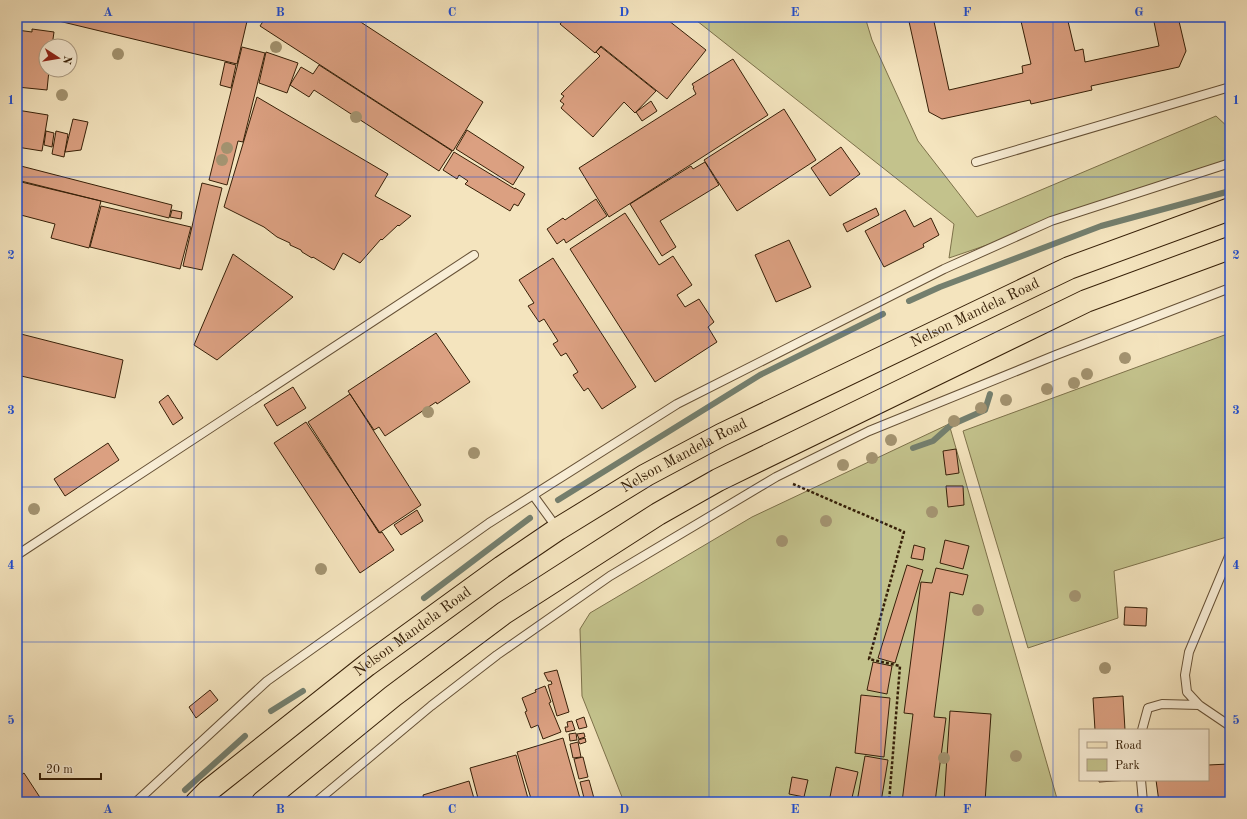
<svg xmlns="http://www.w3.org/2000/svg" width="1247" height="819" viewBox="0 0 1247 819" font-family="'Old Standard TT',serif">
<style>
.green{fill:#c3c28c;stroke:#7d714a}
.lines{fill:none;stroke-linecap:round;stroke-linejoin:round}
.stream{stroke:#747f6e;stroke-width:6}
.building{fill:#dba081;stroke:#372008}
.lane-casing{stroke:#665136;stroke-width:10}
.primary-casing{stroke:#372008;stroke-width:24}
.path{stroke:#372008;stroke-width:2.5;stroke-dasharray:3 2;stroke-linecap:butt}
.lane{stroke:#f8edd5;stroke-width:8}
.primary{stroke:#f4e4be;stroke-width:22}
.tree{fill:#a39370}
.grid{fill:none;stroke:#1d4ed8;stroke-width:1;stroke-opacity:0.55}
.labels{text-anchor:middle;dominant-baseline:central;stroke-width:3;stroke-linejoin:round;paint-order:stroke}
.street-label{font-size:15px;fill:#372008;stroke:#f8edd5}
.neatline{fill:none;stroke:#1d4ed8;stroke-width:1.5}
.grid-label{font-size:13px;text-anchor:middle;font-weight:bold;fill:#1d4ed8}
</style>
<rect width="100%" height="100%" fill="#f4e4be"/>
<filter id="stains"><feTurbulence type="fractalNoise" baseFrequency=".005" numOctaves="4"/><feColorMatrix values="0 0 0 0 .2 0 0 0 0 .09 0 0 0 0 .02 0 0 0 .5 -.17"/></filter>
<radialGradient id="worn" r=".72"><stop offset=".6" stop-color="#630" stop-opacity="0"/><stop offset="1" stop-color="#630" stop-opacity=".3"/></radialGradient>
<path class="green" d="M692,17H865L872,40L918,141L977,217L1216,116L1230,129V162L949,258L954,224Z
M1230,333V536L1114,571L1118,618L1028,648L963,431Z
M949,424L1058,802H624L582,696L580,629L590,613L752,517Z"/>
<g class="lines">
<path class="stream" d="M909,301L940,287L1101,226L1230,191
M913,448L933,441L951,425L985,410L990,394
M558,500L760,375L883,314
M424,598L530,518
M271,711L303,691
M185,790L245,736"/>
</g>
<path class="building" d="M42,17H248L237,64Z
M266,17H353L483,102L453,151L260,26Z
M564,17H664L706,50L667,99L601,46L595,53L560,24L565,18Z
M908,17H933L949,90L1023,73L1022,66L1031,64L1020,17H1067L1075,51L1083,49L1085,62L1159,46L1153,17H1178L1186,51L1179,67L1091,86L1092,90L1031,104L1030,100L942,119L929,112Z
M32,29L54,32L52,46H46V70H49L47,90L17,87V30L32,32Z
M242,47L265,53L243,142L238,141L227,185L209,180Z
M601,47L656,91L635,113L624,102L593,137L561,108L564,104L560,101L564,96L561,94L600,56L596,52Z
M266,52L298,63L287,93L259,83Z
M733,59L768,115L609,217L579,168L696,94L693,88L694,87L692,84Z
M225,62L236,65L231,88L220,85Z
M319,65L452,151L439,171L314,90L309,97L290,85L301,67L313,74Z
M257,97L388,174L375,196L411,216L399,226L398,225L382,240L381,239L360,263L343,253L334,270L313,257L312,258L302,252L301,250L290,245V243L277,237L264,227L224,207Z
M651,101L657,111L642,121L636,112Z
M784,109L816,160L737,211L704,160Z
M17,110L48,115L42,151L17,147Z
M73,119L88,122L81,150L65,152Z
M467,130L524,167L513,185L456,149Z
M46,131L54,133L52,147L44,145Z
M56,131L68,134L64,157L52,154Z
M841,147L860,174L830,196L811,168Z
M454,152L515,189V188L525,194L518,206L514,204L510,211L465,184L468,181L459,175L457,179L443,170Z
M705,162L719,185L660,221L676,247L662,256L630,204L691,166L693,169Z
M17,165L172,205L169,218L17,180Z
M17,181L101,201L89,248L51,238L55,224L17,214Z
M202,183L222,188L202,270L183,266Z
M596,199L607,216L566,243L564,239L557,244L547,229L563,218L565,220Z
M101,206L191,227L180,269L90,247Z
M876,208L879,215L847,232L843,224Z
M172,210L182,212L181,219L170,217Z
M905,210L914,227L931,218L939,235L923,244L924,247L884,267L865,231Z
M625,213L659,265L673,256L692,285L677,295L685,307L699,299L714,322L708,327L717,342L655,382L570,249Z
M789,240L811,287L776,302L755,255Z
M233,254L293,297L217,360L194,345Z
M553,258L636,387L602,409L588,388L584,391L573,375L578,372L566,353L561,356L553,344L558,341L544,319L539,322L528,306L534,303L519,280Z
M17,333L123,360L115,398L17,375Z
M436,333L470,382L437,404L436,402L385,436L379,427L374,430L348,391Z
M293,387L306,408L277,426L264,405Z
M350,394L421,505L379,533L308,422Z
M168,395L183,418L173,425L159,402Z
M306,422L380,533L382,532L394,550L360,573L274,443Z
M108,443L119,460L65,496L54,479Z
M956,449L959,473L946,475L943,451Z
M946,486H963L964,505L948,507Z
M417,510L423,521L401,535L394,525Z
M945,540L969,546L963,569L940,563Z
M914,545L925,548L923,560L911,558Z
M907,565L923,570L895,663L878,658Z
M936,568L968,575L963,595L950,592L934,717L946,718L935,802H902L913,714L904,713L921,582L932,583Z
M1125,607L1147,608L1146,626L1124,625Z
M873,662L892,666L887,694L867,690Z
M557,670L569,712L557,716L548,685L552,684L551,681H548L544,673Z
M545,686L551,702L549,703L561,732L543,739L538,725L531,728L525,712L527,711L522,698L536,692L535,690Z
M210,690L218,700L196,718L189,707Z
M861,695L890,698L884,757L855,753Z
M1123,696L1125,730H1095L1093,698Z
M950,711L991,714L985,802H944Z
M584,717L587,727L579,729L576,720Z
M572,721L575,730L566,732L565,727H568L567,722Z
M576,733L577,740L570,741L569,734Z
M584,733L585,737L579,739L577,734Z
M563,738L581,802H532L517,752Z
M585,738L586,742L580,744L578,740Z
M578,742L581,757L573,758L570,744Z
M516,755L529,802H479L470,768Z
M865,756L888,760L881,802H857Z
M583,757L588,777L579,779L574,759Z
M1229,764L1230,802H1159L1156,780H1208V765Z
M836,767L858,772L851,802H829Z
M24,773L43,802H17V778Z
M792,777L808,780L804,797L789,794Z
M589,780L595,802H585L580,782Z
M1099,780H1129L1099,782Z
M469,781L475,802H425L423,795Z
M423,797L424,802H408V801Z"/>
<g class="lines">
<defs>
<path id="lane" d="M976,162L1230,87
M533,495L557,528
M1230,554L1189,652L1185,675L1187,692L1199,705L1230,726
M17,555L474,255
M1142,730L1148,708L1162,704L1199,705
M1141,780L1143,802
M136,802L267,681L489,523L677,404L944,269L1051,221L1230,163
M316,802L431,706L497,655L610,576L776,477L869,431L1056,355L1230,288"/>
<g id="primary">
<path id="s1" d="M197,802L208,791L367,665L502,567L558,529L646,475L721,435L1069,268L1230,209"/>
<path d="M263,802L393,696L504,613L658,514L718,480L1086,301L1230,248"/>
</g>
</defs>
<use href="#lane" class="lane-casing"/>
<use href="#primary" class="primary-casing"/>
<path class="path" d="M793,484L904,532L869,659L900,666L889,802"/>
<use href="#lane" class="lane"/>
<use href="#primary" class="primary"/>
</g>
<g class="tree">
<circle cx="276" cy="47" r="6"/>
<circle cx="118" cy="54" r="6"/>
<circle cx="62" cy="95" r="6"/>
<circle cx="356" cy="117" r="6"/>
<circle cx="227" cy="148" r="6"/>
<circle cx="222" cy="160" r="6"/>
<circle cx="1125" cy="358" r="6"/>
<circle cx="1087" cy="374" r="6"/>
<circle cx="1074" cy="383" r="6"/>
<circle cx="1047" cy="389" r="6"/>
<circle cx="1006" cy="400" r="6"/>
<circle cx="981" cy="408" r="6"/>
<circle cx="428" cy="412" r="6"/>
<circle cx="954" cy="421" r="6"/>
<circle cx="891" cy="440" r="6"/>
<circle cx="474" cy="453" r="6"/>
<circle cx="872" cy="458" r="6"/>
<circle cx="843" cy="465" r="6"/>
<circle cx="34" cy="509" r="6"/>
<circle cx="932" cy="512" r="6"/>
<circle cx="826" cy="521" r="6"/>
<circle cx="782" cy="541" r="6"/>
<circle cx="321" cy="569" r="6"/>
<circle cx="1075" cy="596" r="6"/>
<circle cx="978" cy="610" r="6"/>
<circle cx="1105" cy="668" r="6"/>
<circle cx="1016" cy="756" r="6"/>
<circle cx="944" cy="758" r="6"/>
</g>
<path class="grid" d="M194,17V802M366,17V802M538,17V802M709,17V802M881,17V802M1053,17V802M17,177H1230M17,332H1230M17,487H1230M17,642H1230"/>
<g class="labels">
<g class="street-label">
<text stroke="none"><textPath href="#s1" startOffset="923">Nelson Mandela Road</textPath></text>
<text stroke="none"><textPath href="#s1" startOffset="599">Nelson Mandela Road</textPath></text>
<text stroke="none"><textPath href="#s1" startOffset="275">Nelson Mandela Road</textPath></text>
</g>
</g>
<rect width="1247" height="819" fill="none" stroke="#f4e4be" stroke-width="44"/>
<rect x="1079" y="729" width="130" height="52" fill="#f8edd5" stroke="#ab9b83"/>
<rect x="1087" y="742" width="20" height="6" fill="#f4e4be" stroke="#ab9b83"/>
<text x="1115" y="749" font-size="12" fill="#372008">Road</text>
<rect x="1087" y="759" width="20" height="12" fill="#c3c28c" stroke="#ab9b83"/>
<text x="1115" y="769" font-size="12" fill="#372008">Park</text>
<g transform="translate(58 58) rotate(102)"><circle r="19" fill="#f8edd5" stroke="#ab9b83"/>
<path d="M0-3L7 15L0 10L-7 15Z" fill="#8f2418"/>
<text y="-6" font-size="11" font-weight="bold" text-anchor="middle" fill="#372008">N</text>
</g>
<path d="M40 773v6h61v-6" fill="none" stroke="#372008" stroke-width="2"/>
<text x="46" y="773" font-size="12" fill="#372008" stroke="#f8edd5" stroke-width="3" paint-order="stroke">20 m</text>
<rect x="22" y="22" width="1203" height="775" class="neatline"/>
<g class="grid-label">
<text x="108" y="16">A</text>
<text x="280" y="16">B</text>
<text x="452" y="16">C</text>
<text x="624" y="16">D</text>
<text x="795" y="16">E</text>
<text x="967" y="16">F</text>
<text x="1139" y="16">G</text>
<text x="11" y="104">1</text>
<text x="1236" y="104">1</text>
<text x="11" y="259">2</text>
<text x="1236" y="259">2</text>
<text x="11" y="414">3</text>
<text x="1236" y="414">3</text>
<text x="11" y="569">4</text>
<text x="1236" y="569">4</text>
<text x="11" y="724">5</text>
<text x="1236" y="724">5</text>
<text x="108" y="813">A</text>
<text x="280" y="813">B</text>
<text x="452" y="813">C</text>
<text x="624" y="813">D</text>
<text x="795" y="813">E</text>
<text x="967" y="813">F</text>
<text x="1139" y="813">G</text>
</g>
<rect width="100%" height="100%" filter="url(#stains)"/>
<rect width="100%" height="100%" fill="url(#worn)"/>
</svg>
